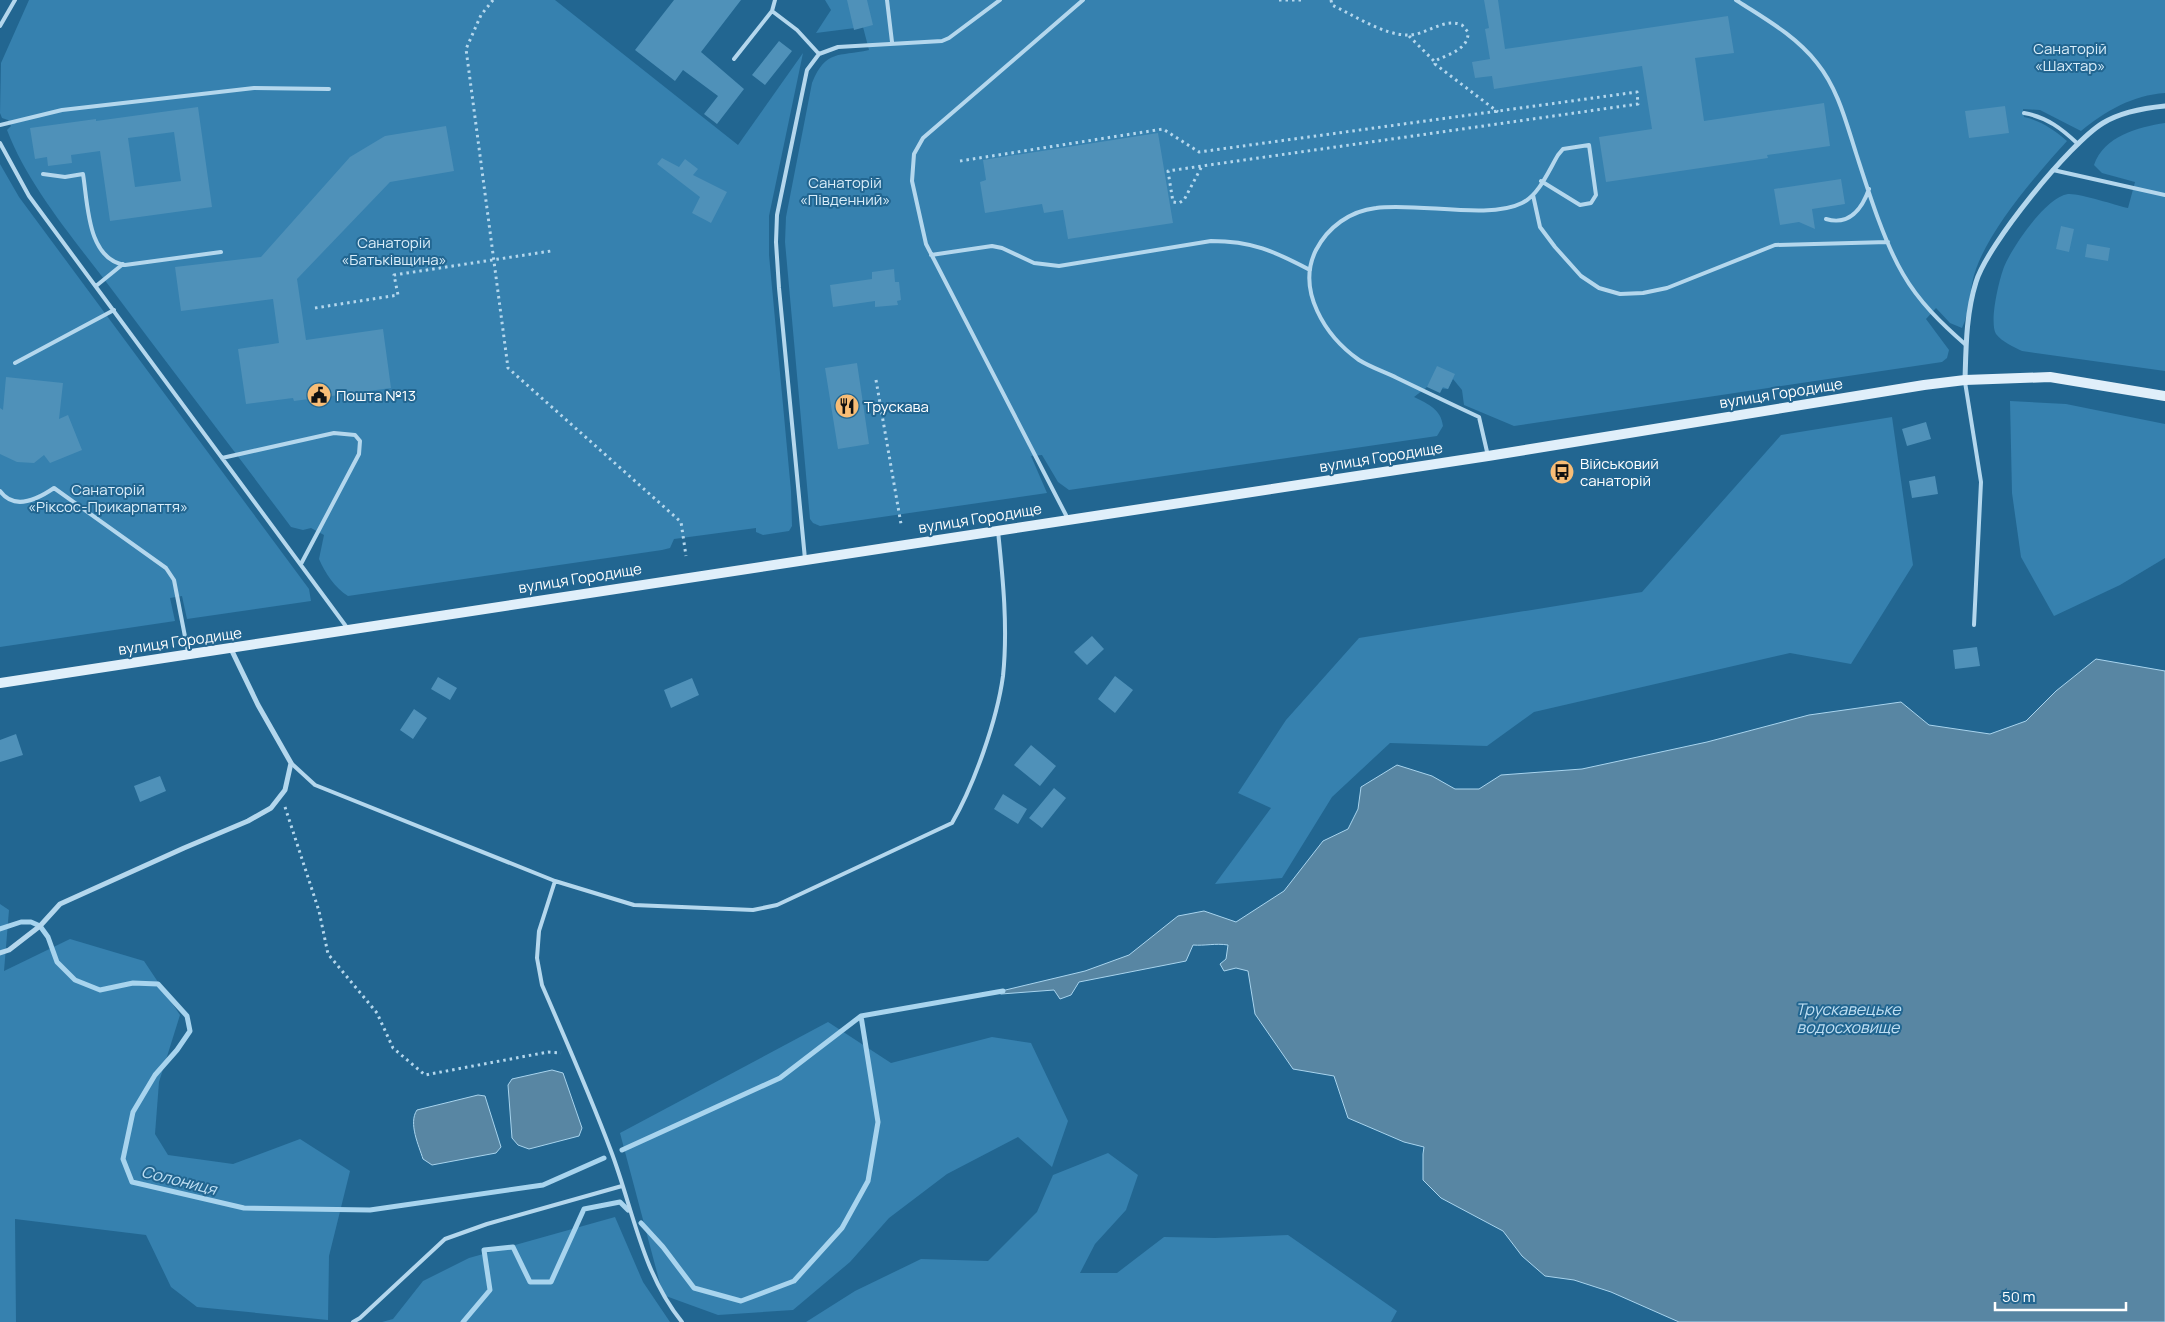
<svg xmlns="http://www.w3.org/2000/svg" width="2165" height="1322" viewBox="0 0 2165 1322" font-family="Manrope,sans-serif">
<style>
.green{fill:#3681af}
.water{fill:#5886a3;stroke:#a8d4ee}
.lines{fill:none;stroke-linecap:round;stroke-linejoin:round}
.stream{stroke:#a8d4ee;stroke-width:5}
.building{fill:#4f91b9;fill-rule:evenodd}
.path{stroke:#b4d7ed;stroke-width:3;stroke-dasharray:2.5 4;stroke-linecap:butt}
.lane{stroke:#b4d7ed;stroke-width:4}
.street{stroke:#b4d7ed;stroke-width:5}
.secondary{stroke:#e0effa;stroke-width:10}
.labels{text-anchor:middle;dominant-baseline:central;stroke-width:4;stroke-linejoin:round;paint-order:stroke}
.park-label{font-size:15px;fill:#d9edf9;stroke:#226691}
.street-label{font-size:15px;fill:#fff;stroke:#226691}
.poi-label{font-size:15px;fill:#fff;stroke:#226691;text-anchor:start}
.water-label{font-size:16px;font-style:italic;fill:#c0e0f4;stroke:#226691}
</style>
<rect width="100%" height="100%" fill="#226691"/>
<path class="green" d="M29,0H555L738,145L803,53L769,216V255L791,491L792,526L789,531L763,535L756,532V528L674,539L670,548L662,550L348,596C335,588 325,573 319,559L324,535L311,528L303,530L291,527C232,448 172,370 113,291C77,243 28,186 7,130L11,126L8,120L2,118L0,113L1,63Z
M825,0H2165V93C2133,95 2105,111 2081,131L2040,110L2023,109L2024,117C2042,121 2054,130 2067,141C2037,174 1991,227 1976,269C1969,287 1971,310 1962,328L1950,323L1936,308L1926,319L1949,350L1947,358L1942,362L1514,426L1464,405L1462,390L1453,379L1448,389L1427,387L1414,397C1428,404 1441,409 1443,426L1437,436L1069,490L1058,482L1042,455L1031,456L1047,493L820,526L813,523L810,519L785,242L786,217L812,83C826,49 838,57 869,50L863,27L816,33L831,10Z
M2165,123V371L2022,351C2014,347 2002,342 1996,334C1989,322 1999,280 2004,267C2012,247 2046,197 2068,194C2079,193 2115,205 2128,208L2135,182L2102,173L2094,165C2104,136 2138,127 2165,123Z
M0,164L19,197L309,589L311,601L187,619L182,596L170,598L175,621L0,647Z
M2010,401L2066,404L2165,424V558L2120,585L2054,616L2021,557L2012,493Z
M1892,417L1913,565L1851,664L1790,653L1534,712L1487,746L1390,743L1332,797L1282,878L1215,884L1271,808L1238,793L1286,720L1359,638L1642,592L1781,435Z
M0,904L9,910L4,971L70,939L144,961L180,1015L159,1082L155,1134L168,1155L233,1164L300,1139L350,1171L329,1256L328,1320L197,1307L171,1287L146,1235L15,1219L16,1322H0Z
M828,1022L891,1063L992,1037L1031,1043L1068,1121L1052,1167L1018,1137L947,1174L889,1218L850,1262L793,1310L718,1315L663,1295L620,1133Z
M1108,1153L1138,1175L1126,1210L1095,1244L1080,1273H1117L1164,1237L1215,1238L1288,1235L1397,1311L1391,1322H806L855,1291L921,1259L988,1261L1037,1212L1053,1175Z
M615,1217L643,1282L670,1322H382L393,1319L423,1281L469,1258Z"/>
<path class="water" d="M2096,659L2165,671V1322H1679L1611,1292L1574,1280L1545,1276L1522,1256L1503,1231L1441,1198L1423,1180V1154L1424,1147L1404,1142L1348,1118L1334,1076L1293,1069L1255,1014L1248,971L1236,968L1224,971L1220,964L1226,959L1228,945C1215,943 1205,946 1193,945L1186,961L1079,982L1071,995L1060,999L1054,990L1001,994L997,992L1085,971L1129,955L1178,916L1204,911L1236,922L1284,891L1323,841L1348,829L1358,809L1361,787L1397,765L1432,776L1455,789H1479L1501,775L1582,769L1707,742L1809,715L1901,702L1929,725L1990,734L2026,721L2056,691Z
M552,1070L563,1073L582,1128L579,1136L529,1149L518,1145L512,1138L508,1085L512,1079Z
M478,1095L485,1096L501,1147L496,1153L432,1165L423,1159C419,1146 408,1123 417,1110Z"/>
<g class="lines">
<path class="stream" d="M0,929L21,922H31L40,926L48,937L57,962L75,980L100,990L133,983L158,984L187,1016L190,1031L177,1050L155,1075L133,1112L123,1159L132,1182L244,1208L370,1210L543,1185L604,1158
M622,1150L780,1078L861,1016L1003,991
M641,1223L663,1247L694,1288L741,1301L794,1281L842,1228L868,1181L878,1122L861,1016
M463,1322L490,1290L484,1250L513,1247L530,1282H551L584,1209L620,1202L628,1210"/>
</g>
<path class="building" d="M674,0H741L701,52L744,89L717,124L704,114L718,96L683,70L675,81L635,50Z
M847,0H867L873,25L854,30Z
M1484,0H1498L1505,49L1728,16L1734,53L1695,58L1704,121L1824,103L1830,146L1767,155L1768,158L1606,182L1599,137L1652,129L1642,66L1494,89L1492,76L1475,78L1472,62L1490,59L1485,29L1489,28Z
M779,41L792,51L765,85L752,75Z
M2005,106L2009,133L1969,138L1965,111Z
M198,107L212,207L110,221L100,151L71,155L72,163L48,166L47,157L35,159L30,128L96,119V121ZM174,132L181,181L135,187L128,138Z
M446,126L454,171L390,182L297,279L306,340L383,329L391,388L294,401L293,398L246,404L238,349L279,343L273,299L181,311L175,267L261,257L350,157L385,136Z
M1158,133L1173,223L1068,239L1063,210L1044,213L1042,204L985,213L980,182L986,180L983,160Z
M662,158L679,167L685,159L698,169L693,175L727,192L711,223L692,213L700,197L657,164Z
M1841,179L1845,204L1812,209L1815,229L1799,222L1780,225L1774,189Z
M2061,226L2074,229L2069,252L2056,249Z
M2087,244L2110,248L2108,261L2085,257Z
M894,269L895,282H899L901,300L897,301L898,305L875,307V301L833,307L830,285L872,279V272Z
M857,363L869,444L838,449L825,368Z
M1437,366L1455,374L1448,389L1443,387L1440,393L1427,387Z
M6,377L63,383L59,419L68,415L82,450L50,463L44,455L34,463L17,462L0,454V408L3,410Z
M1926,422L1931,439L1907,446L1902,429Z
M1935,476L1938,494L1912,498L1909,481Z
M1092,636L1104,649L1087,665L1074,652Z
M1977,647L1980,666L1955,669L1953,650Z
M1115,676L1133,690L1115,713L1098,699Z
M438,677L457,688L450,700L431,689Z
M692,678L699,695L671,708L664,690Z
M414,709L427,718L413,739L400,730Z
M16,734L23,755L0,762V740Z
M1031,745L1056,766L1040,786L1014,765Z
M160,776L166,791L140,802L134,786Z
M1054,788L1066,798L1042,828L1029,818Z
M1003,794L1027,809L1018,824L994,809Z"/>
<g class="lines">
<path class="path" d="M493,0L481,15L466,49L508,368L681,522L686,556
M1279,0H1301
M1331,0L1332,5C1353,15 1384,35 1407,35C1425,36 1444,17 1462,25L1468,32C1469,49 1449,54 1437,60L1435,64L1498,112
M1409,36L1435,62
M960,161L1163,129L1199,152L1637,92L1638,104L1202,166L1168,171L1173,202L1179,203L1184,200L1202,166
M315,308L398,295L394,275L551,251
M876,380L901,524
M285,807L319,911L328,954L377,1013L393,1048L425,1075L548,1052L561,1053"/>
<path class="lane" d="M887,0L892,42
M1736,0C1765,19 1795,35 1817,63C1838,89 1846,122 1856,153C1868,190 1884,242 1903,274C1919,302 1942,324 1966,345
M772,11L775,0
M0,26L15,0
M734,59L772,11L797,30L819,54
M2024,113C2047,117 2062,129 2078,144
M0,125L62,110L254,88L329,89
M0,143L29,196L348,629
M2053,170L2165,195
M43,174L65,177L83,174C88,204 87,259 125,265L221,252
M1533,195L1540,227L1555,247L1581,276L1599,288L1620,294L1643,293L1667,288L1775,245L1888,242
M1826,219C1849,226 1862,209 1869,189
M931,255L992,246L1002,248L1034,263L1059,266L1211,241C1252,241 1274,251 1310,270
M96,286L123,264
M15,363L114,310
M1965,382L1981,482L1974,625
M1488,456L1479,417C1451,404 1424,391 1397,378C1385,372 1370,367 1359,360C1325,336 1296,290 1316,250C1328,227 1350,211 1376,208C1416,202 1489,220 1522,203C1539,195 1549,170 1558,155L1563,149L1589,145L1596,195L1591,203L1580,205L1541,181
M222,458L334,433L355,435L360,441L359,454L301,564
M0,491C14,511 38,499 54,488L166,568L174,580L188,652
M1068,519L926,244L912,181L914,154L923,138L1083,0
M805,559L779,288L776,242L777,215L807,70L819,54L838,47L942,41L949,38L1000,0
M291,763L315,785L555,881L634,905L753,910L777,905L952,823C974,785 997,720 1003,676C1008,628 1003,579 998,531
M555,881L539,931L537,958L542,985C566,1040 590,1095 611,1151C633,1209 642,1273 682,1322
M353,1322L360,1318L445,1239L487,1224L622,1186"/>
<path class="street" d="M1965,380C1966,347 1966,314 1976,282C1987,245 2070,143 2103,123C2121,112 2144,108 2165,106
M0,953L9,950L40,926L60,904L184,848L248,821L271,808L285,790L291,763L258,705L231,649"/>
<path class="secondary" d="M0,683L1488,456L1924,385L1965,380L2050,377L2165,396"/>
</g>
<defs>
<symbol id="civic-disc" viewBox="-11 -11 22 22"><circle r="9.5" fill="#f8bd76" stroke="#226691"/><path d="M-.6-6.5H3V-4.5H.6V-3L4-1V1h2V6H-6V1h2V-1L-.6-3ZM-1.2 2.5V6h2.4V2.5Z" fill="#111"/></symbol>
<symbol id="restaurant-disc" viewBox="-11 -11 22 22"><circle r="9.5" fill="#f8bd76" stroke="#226691"/><path d="M-5-6h1v4h1v-4h1v4h1v-4h1v5L-1.5 .5V6h-2V.5L-5-1ZM5-6V6H3V1.5H1.5Q1.5-4 5-6Z" fill="#111"/></symbol>
<symbol id="bus-disc" viewBox="-11 -11 22 22"><circle r="9.5" fill="#f8bd76" stroke="#226691"/><path d="M-5-6H5V4H4V6H2V4H-2V6H-4V4H-5ZM-3.5-4V0h7V-4ZM-3.5 1.2v1.5H-2V1.2ZM2 1.2v1.5H3.5V1.2Z" fill="#111"/></symbol>
</defs>
<g fill-rule="evenodd">
<use href="#civic-disc" x="305" y="381" width="28" height="28"/>
<use href="#restaurant-disc" x="833" y="392" width="28" height="28"/>
<use href="#bus-disc" x="1548" y="458" width="28" height="28"/>
</g>
<g class="labels">
<g class="park-label">
<text x="2070" y="48">Санаторій<tspan x="2070" dy="17">«Шахтар»</tspan></text>
<text x="845" y="182">Санаторій<tspan x="845" dy="17">«Південний»</tspan></text>
<text x="394" y="242">Санаторій<tspan x="394" dy="17">«Батьківщина»</tspan></text>
<text x="108" y="489">Санаторій<tspan x="108" dy="17">«Ріксос-Прикарпаття»</tspan></text>
</g>
<g class="street-label">
<text transform="translate(1781 393) rotate(-9)">вулиця Городище</text>
<text transform="translate(1381 457) rotate(-9)">вулиця Городище</text>
<text transform="translate(980 518) rotate(-9)">вулиця Городище</text>
<text transform="translate(580 578) rotate(-9)">вулиця Городище</text>
<text transform="translate(180 641) rotate(-8)">вулиця Городище</text>
</g>
<g class="poi-label">
<text x="336" y="395">Пошта №13</text>
<text x="864" y="406">Трускава</text>
<text x="1580" y="463">Військовий<tspan x="1580" dy="17">санаторій</tspan></text>
</g>
<g class="water-label">
<text x="1848" y="1009">Трускавецьке<tspan x="1848" dy="18">водосховище</tspan></text>
<text transform="translate(179 1180) rotate(14)">Солониця</text>
</g>
</g>
<path d="M1995 1302v8h131v-8" fill="none" stroke="#ffffff" stroke-width="2.5"/>
<text x="2002" y="1302" font-size="15" fill="#ffffff" stroke="#226691" stroke-width="4" paint-order="stroke">50 m</text>
</svg>
